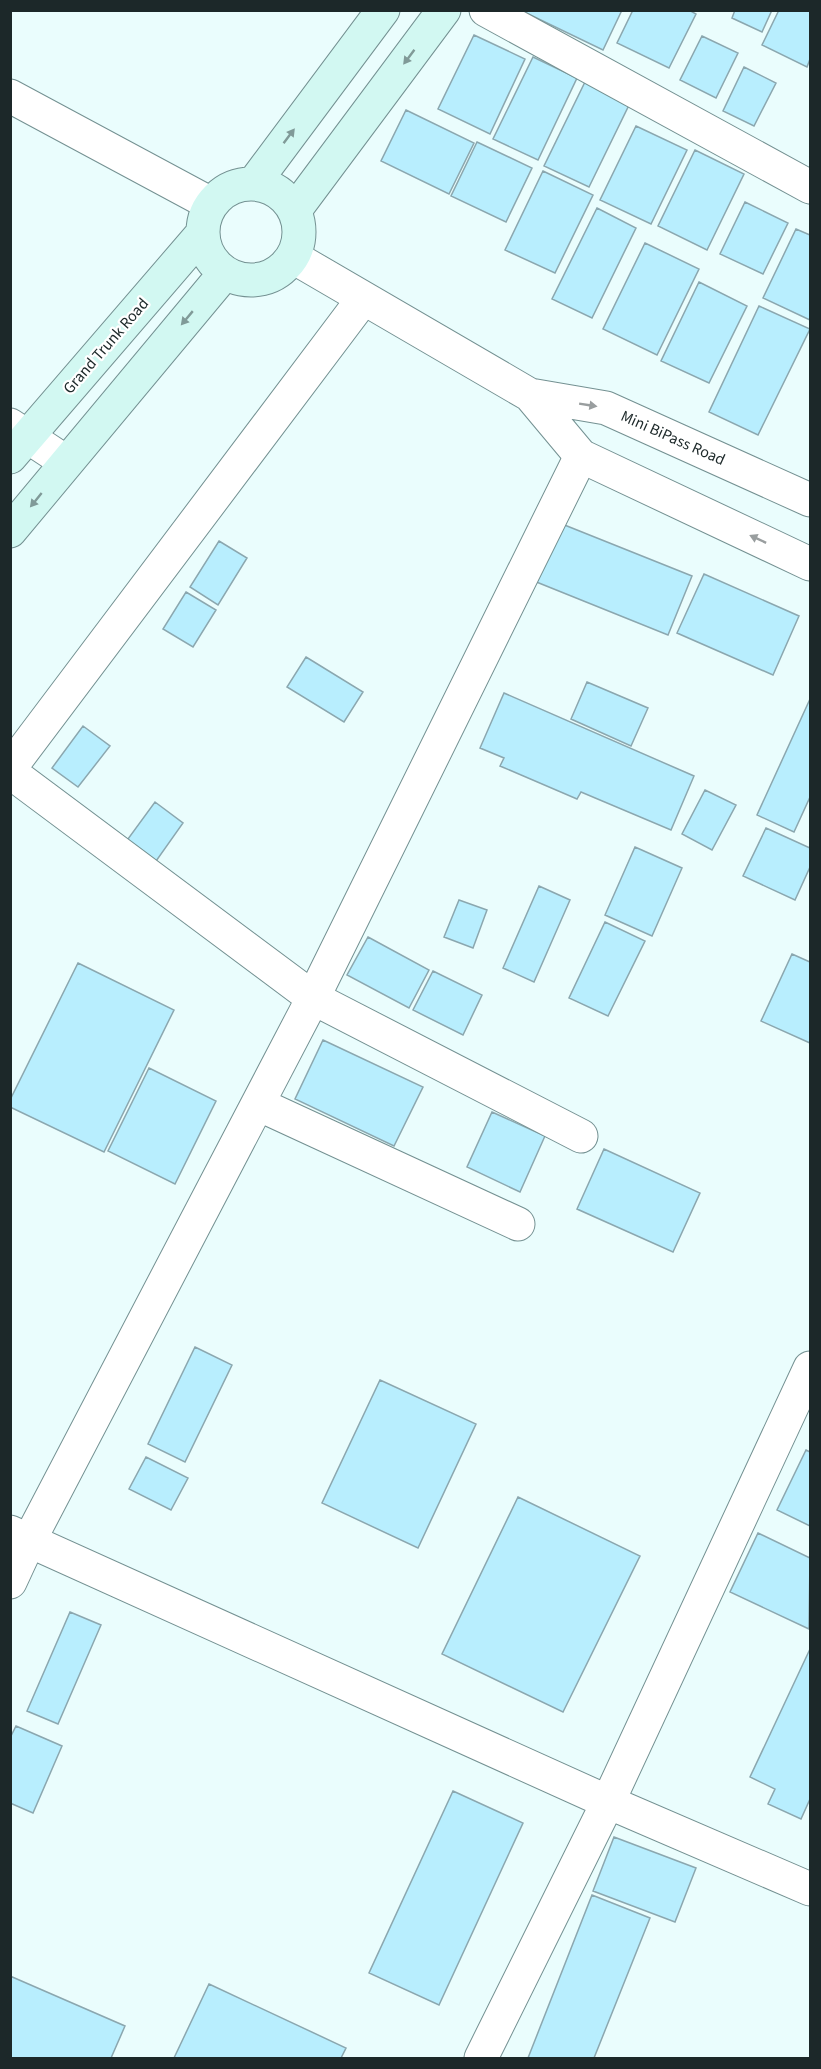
<svg xmlns="http://www.w3.org/2000/svg" width="821" height="2069" viewBox="0 0 821 2069" font-family="'Source Sans 3',sans-serif">
<style>
.building{fill:#b8eefe;stroke:#8ba7af;stroke-width:1.5}
.lines{fill:none;stroke-linecap:round;stroke-linejoin:round}
.minor-casing{stroke:#749192;stroke-width:35}
.tertiary-casing{stroke:#749192;stroke-width:35}
.secondary-casing{stroke:#749192;stroke-width:35}
.minor{stroke:#fff;stroke-width:33}
.tertiary{stroke:#fff;stroke-width:33}
.secondary{stroke:#d2f8f2;stroke-width:33}
.oneway{fill:#809a98}
.oneway2{fill:#999e9f}
.labels{text-anchor:middle;dominant-baseline:central;stroke-width:4.5;stroke-linejoin:round;paint-order:stroke}
.street-label{font-size:16px;fill:#1c2829;stroke:#fff}
</style>
<rect width="100%" height="100%" fill="#eafdfd"/>
<path class="building" d="M520,10H622L603,50Z
M633,10H689L696,14L669,68L617,43Z
M735,10H772L762,32L732,18Z
M779,10H810V59L807,67L762,45Z
M474,35L525,59L490,134L438,109Z
M702,36L738,53L716,98L680,80Z
M533,57L577,78L538,160L493,139Z
M744,67L776,83L754,126L723,111Z
M585,82L630,103L589,187L544,166Z
M406,110L474,143L449,194L381,161Z
M636,126L687,150L651,224L600,200Z
M477,142L532,168L506,222L451,196Z
M695,150L744,174L707,250L658,226Z
M543,171L593,195L555,273L505,250Z
M745,202L788,223L763,274L720,254Z
M597,208L636,228L592,318L552,299Z
M796,229L810,235V320L763,298Z
M645,243L699,269L657,355L603,329Z
M699,282L747,306L709,383L661,361Z
M759,306L810,329L758,435L709,412Z
M552,520L692,576L668,635L529,579Z
M219,541L247,558L218,605L190,587Z
M704,574L799,616L773,675L677,633Z
M186,592L216,610L193,647L163,629Z
M306,657L363,692L344,722L287,687Z
M587,682L648,708L631,746L571,719Z
M504,693L694,776L671,830L581,792L577,799L500,766L504,758L480,748Z
M810,699V797L794,832L757,815Z
M83,726L110,746L78,787L52,768Z
M705,790L736,805L712,850L682,834Z
M155,802L183,823L154,864L125,843Z
M766,828L810,848V867L795,900L743,876Z
M635,847L682,868L652,936L605,915Z
M539,886L570,900L534,982L503,968Z
M459,900L487,910L473,948L444,937Z
M605,922L645,941L608,1016L569,998Z
M368,937L429,970L409,1008L347,975Z
M792,954L810,962V1043L761,1021Z
M78,963L174,1010L104,1152L10,1107V1100Z
M433,971L482,995L463,1035L413,1010Z
M323,1040L423,1087L394,1146L295,1099Z
M149,1068L216,1101L175,1184L108,1151Z
M492,1112L545,1136L520,1192L467,1167Z
M604,1149L700,1193L673,1252L577,1209Z
M195,1347L232,1365L185,1462L148,1444Z
M380,1380L476,1424L418,1548L322,1503Z
M806,1450L810,1452V1526L777,1510Z
M146,1457L188,1478L171,1510L129,1489Z
M518,1497L640,1556L563,1712L442,1654Z
M758,1533L810,1558L809,1629L730,1592Z
M70,1612L101,1625L58,1724L27,1711Z
M810,1649V1799L801,1819L768,1804L775,1789L750,1777Z
M16,1726L62,1746L33,1813L10,1803V1738Z
M453,1791L523,1823L439,2005L369,1973Z
M614,1837L696,1868L675,1922L593,1891Z
M592,1895L650,1918L594,2058H528Z
M10,1976L125,2026L111,2058H10Z
M209,1984L346,2048L341,2058H174Z"/>
<g class="lines">
<defs>
<path id="minor" d="M486,10L810,187
M10,96L211,204
M10,768L363,299
M10,772L313,998L581,1136
M258,1104L518,1224
M10,1532L608,1802L810,1889
M10,1582L29,1541L313,998L581,456
M481,2058L608,1802L810,1368"/>
<path id="tertiary" d="M293,257L530,395L581,456L810,564
M530,395L606,408L810,500
M10,425L66,462"/>
<path id="secondary" d="M254,183L383,10
M203 232a48 48 0 1 1 96 0a48 48 0 1 1-96 0Z
M295,210L444,10
M10,457L202,234
M10,531L225,273"/>
</defs>
<use href="#minor" class="minor-casing"/>
<use href="#tertiary" class="tertiary-casing"/>
<use href="#secondary" class="secondary-casing"/>
<use href="#minor" class="minor"/>
<use href="#tertiary" class="tertiary"/>
<use href="#secondary" class="secondary"/>
</g>
<defs><path id="oneway-solid" d="M-6-.8H1V-3.2L6.5 0L1 3.2V.8H-6Z" transform="scale(1.5)"/></defs>
<g class="oneway">
<use href="#oneway-solid" transform="translate(409 57) rotate(127)"/>
<use href="#oneway-solid" transform="translate(289 136) rotate(-53)"/>
<use href="#oneway-solid" transform="translate(187 318) rotate(130)"/>
<use href="#oneway-solid" transform="translate(36 500) rotate(129)"/>
</g>
<g class="oneway2">
<use href="#oneway-solid" transform="translate(588 405) rotate(9)"/>
<use href="#oneway-solid" transform="translate(758 539) rotate(-155)"/>
</g>
<g class="labels">
<g class="street-label">
<text transform="translate(106 346) rotate(-49)">Grand Trunk Road</text>
<text transform="translate(673 438) rotate(24)">Mini BiPass Road</text>
</g>
</g>
<rect width="821" height="2069" fill="none" stroke="#1c2829" stroke-width="24"/>
</svg>
